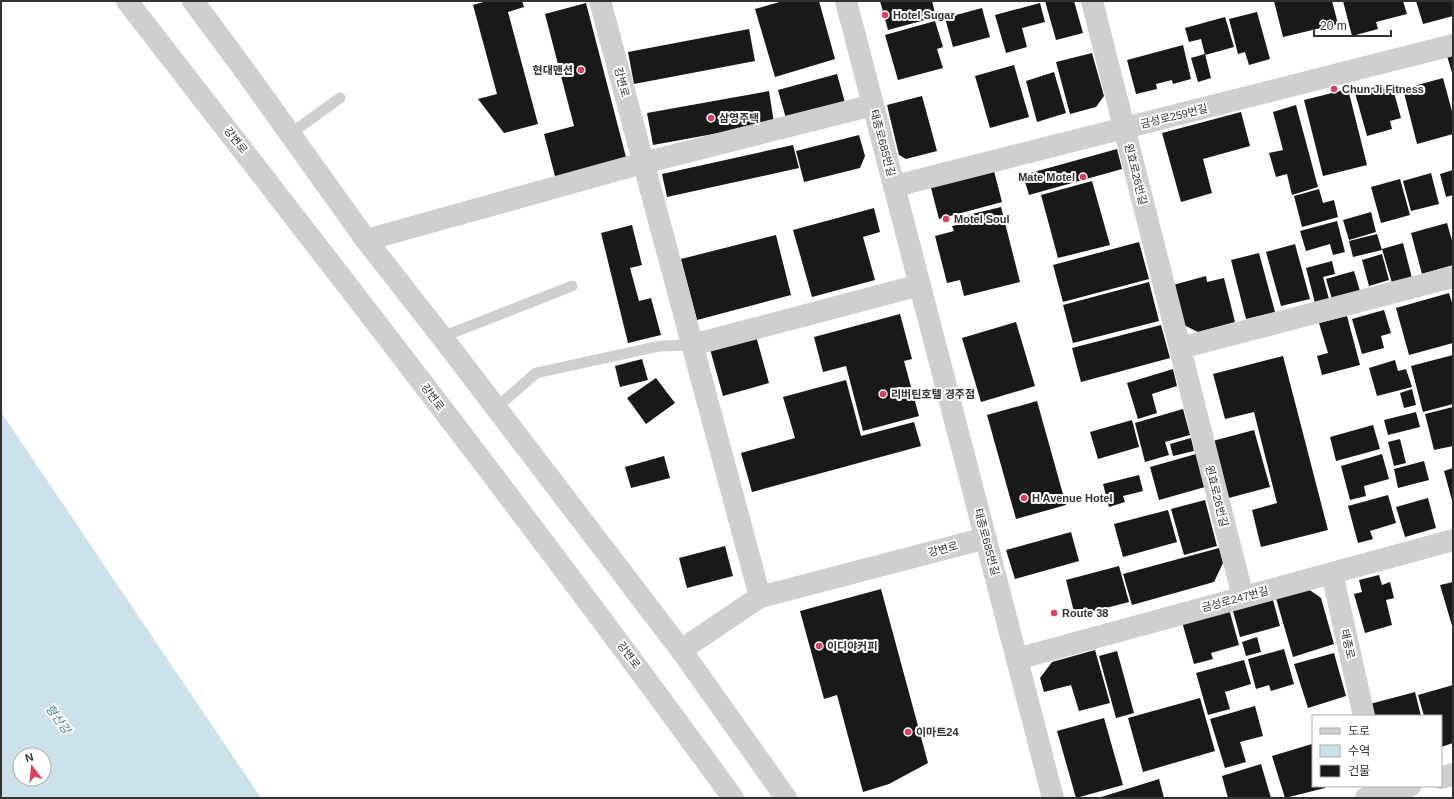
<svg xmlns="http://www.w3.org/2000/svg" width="1454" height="799" viewBox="0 0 1454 799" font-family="Arial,'Noto Sans KR',sans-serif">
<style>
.water{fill:#cce2ea;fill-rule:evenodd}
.building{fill:#191919}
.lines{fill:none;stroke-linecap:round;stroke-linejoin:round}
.service{stroke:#cfcfcf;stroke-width:11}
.minor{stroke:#cfcfcf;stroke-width:22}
.tertiary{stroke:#cfcfcf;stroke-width:22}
.poi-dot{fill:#df3e5c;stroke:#fff;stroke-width:1.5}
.labels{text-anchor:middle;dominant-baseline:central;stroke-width:4;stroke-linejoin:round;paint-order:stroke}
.poi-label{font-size:11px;font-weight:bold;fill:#323232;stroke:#fff;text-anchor:start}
.street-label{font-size:11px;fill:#323232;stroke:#fff}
.water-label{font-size:12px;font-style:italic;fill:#427c92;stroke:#fff}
</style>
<rect width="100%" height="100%" fill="#fff"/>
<path class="water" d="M1,412L261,798H1ZM20,755H44V779H20Z"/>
<path class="building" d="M487,1H522L524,7L508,12L538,124L504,133L478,99L497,94L473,5Z
M783,1H819L835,59L775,77L755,9Z
M880,1H932L936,17L888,30Z
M1045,1H1074L1083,33L1056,40Z
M1274,1H1332L1338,24L1283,37Z
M1343,1H1403L1407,14L1376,22L1378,29L1352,36Z
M1416,1H1453V16L1423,24Z
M586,3L627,161L556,180L544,134L574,126L545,14Z
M1040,3L1045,22L1022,28L1027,47L1006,53L995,15Z
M982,8L990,37L953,47L945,18Z
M1257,12L1270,59L1249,65L1245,52L1238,54L1229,19Z
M1225,17L1234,47L1205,55L1201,39L1189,42L1185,28Z
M935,21L943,47L937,49L943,68L898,80L885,35Z
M749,29L755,61L634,84L628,52Z
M1183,45L1191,79L1173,84L1172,80L1156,84L1157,89L1136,94L1127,60Z
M1092,53L1104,96L1096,107L1070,114L1056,62Z
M1205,54L1211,78L1198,82L1191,58Z
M1453,54V76L1447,56Z
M1014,65L1029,117L990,128L975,76Z
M1054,72L1066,113L1037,122L1026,81Z
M837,74L846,106L787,122L778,90Z
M1443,78L1453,115V134L1417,144L1403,89Z
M1381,85L1382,88L1392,85L1401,118L1390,121L1392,129L1367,136L1355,93Z
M1348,89L1367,165L1323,176L1304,100Z
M769,91L774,123L653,145L647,113Z
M922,96L937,151L906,159L899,155L887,105Z
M1296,105L1318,187L1292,195L1287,174L1276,177L1269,153L1283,150L1273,112Z
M1241,112L1250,146L1203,159L1212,193L1181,202L1162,133Z
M859,135L865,156L860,168L804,182L796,151Z
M793,145L799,168L667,197L662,174Z
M1117,149L1122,169L1029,195L1023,175Z
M993,167L1002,202L939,219L930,184Z
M1453,170V195L1446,197L1440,174Z
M1431,173L1439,204L1411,211L1403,181Z
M1400,179L1410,215L1381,223L1371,187Z
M1092,181L1110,245L1058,258L1041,195Z
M1319,189L1323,203L1334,200L1338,217L1302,227L1294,196Z
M1001,207L1020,282L964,296L960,280L947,283L935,236L954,231L952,226L961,224L960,217Z
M874,208L880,232L863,237L875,280L812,297L793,230Z
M1371,212L1376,232L1349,240L1343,220Z
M1337,221L1345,252L1333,255L1330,244L1306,251L1300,231Z
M1447,223L1453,244V265L1422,274L1411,233Z
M632,225L642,265L630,268L639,301L651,298L661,335L628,343L601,233Z
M1377,234L1382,250L1353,257L1349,241Z
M776,235L791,295L697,320L681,259Z
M1139,242L1149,279L1063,302L1053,265Z
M1403,243L1412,278L1392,283L1382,249Z
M1295,244L1310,299L1281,306L1266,252Z
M1259,253L1275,312L1246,319L1231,260Z
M1382,254L1389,280L1369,286L1362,260Z
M1332,261L1335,274L1323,277L1329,299L1315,303L1306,268Z
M1354,271L1360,291L1332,299L1326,279Z
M1206,276L1207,282L1224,278L1235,322L1198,332L1184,325L1173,285Z
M1149,282L1159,321L1073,343L1063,305Z
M1449,293L1453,306V343L1409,355L1396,308Z
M1384,310L1391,333L1381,336L1384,348L1362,354L1352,319Z
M900,314L912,359L904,361L919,416L863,431L846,366L823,372L814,337Z
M1347,316L1360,365L1322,375L1317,356L1328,353L1319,323Z
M1016,322L1035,386L981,402L962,338Z
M1161,325L1170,358L1081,382L1072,348Z
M756,336L769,383L723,396L710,349Z
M1453,355V404L1423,412L1411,366Z
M1283,356L1328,530L1261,547L1252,510L1277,503L1254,412L1225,419L1213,374Z
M642,359L648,380L620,387L615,366Z
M1395,360L1398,371L1406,369L1412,387L1377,396L1369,368Z
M1173,369L1177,386L1152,394L1157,413L1138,419L1127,383Z
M656,378L675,403L646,424L627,398Z
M846,380L861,436L914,422L921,446L752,492L741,453L795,438L783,397Z
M1412,389L1416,405L1404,408L1400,393Z
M1037,401L1066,505L1016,519L987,415Z
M1453,407V446L1434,450L1425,414Z
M1183,409L1190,435L1165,442L1169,455L1145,462L1135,423Z
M1416,412L1420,427L1388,435L1384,420Z
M1132,420L1139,447L1098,459L1090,432Z
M1373,425L1380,449L1336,461L1330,437Z
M1254,430L1270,487L1225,499L1209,442Z
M1191,438L1194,451L1173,456L1170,444Z
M1400,439L1406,463L1394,466L1388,442Z
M1196,454L1205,487L1159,500L1150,467Z
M1382,454L1389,479L1364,486L1366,496L1350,500L1341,466Z
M664,456L670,478L631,488L625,467Z
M1424,461L1429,480L1398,488L1394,469Z
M1453,468V504L1444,471Z
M1139,475L1143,491L1123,496L1125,502L1109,507L1103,484Z
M1388,495L1396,523L1370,531L1373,539L1358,543L1348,506Z
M1428,498L1436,528L1405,537L1396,507Z
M1205,500L1217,546L1184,555L1171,509Z
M1168,510L1177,542L1123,557L1114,524Z
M1071,532L1079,561L1015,579L1006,550Z
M725,546L733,576L687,588L679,558Z
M1219,548L1223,563L1214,582L1132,605L1123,574Z
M1119,566L1129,602L1075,616L1066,580Z
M1379,575L1382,585L1390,582L1394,598L1386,600L1392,625L1365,633L1354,594L1362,592L1359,580Z
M1453,582V629L1440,585Z
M1304,586L1321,598L1334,644L1293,657L1275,595Z
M881,589L928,763L889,784L863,792L837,695L824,699L800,611Z
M1273,600L1280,626L1240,637L1233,611Z
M1229,609L1239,645L1211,653L1213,659L1194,664L1182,622Z
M1257,637L1261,652L1246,656L1242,642Z
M1284,649L1294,684L1271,691L1269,685L1256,689L1248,659Z
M1095,650L1110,703L1079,711L1071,685L1044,692L1040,678L1052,662Z
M1117,651L1134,713L1116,718L1099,656Z
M1334,653L1346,696L1308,708L1294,664Z
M1244,660L1251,684L1225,692L1230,709L1208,715L1196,673Z
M1453,685V743L1441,747V716H1424L1418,695Z
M1415,692L1421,716H1373L1370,704Z
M1200,698L1215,751L1143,772L1128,718Z
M1255,706L1263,736L1240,742L1246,762L1225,768L1210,719Z
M1104,718L1123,785L1076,798L1057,731Z
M1312,744L1313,786H1325V788L1285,798L1272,756Z
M1261,764L1271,798H1228L1222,776Z
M1159,779L1164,798H1098Z"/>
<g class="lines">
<path class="service" d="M290,134L340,98
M442,337L572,286
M496,408L536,373L660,346L692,345"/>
<path class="minor" d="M600,1L760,597
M846,1L1053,798
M1092,1L1243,597
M895,186L1453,45
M366,240L643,163L873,105
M692,345L920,285
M1180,348L1453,277
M1332,573L1364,716
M681,650L760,597L986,538
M1017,659L1453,540
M1441,778L1453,774
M1366,798L1410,786"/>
<path class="tertiary" d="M127,1C332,265 537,528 733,798
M193,1L245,71L366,240L442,337L681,650L786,798"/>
</g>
<g class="poi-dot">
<circle cx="885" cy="15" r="4"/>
<circle cx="581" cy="70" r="4"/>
<circle cx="1334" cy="89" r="4"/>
<circle cx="711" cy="118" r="4"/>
<circle cx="1083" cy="177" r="4"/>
<circle cx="946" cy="219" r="4"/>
<circle cx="883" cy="394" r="4"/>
<circle cx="1024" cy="498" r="4"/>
<circle cx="1054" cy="613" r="4"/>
<circle cx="819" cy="646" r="4"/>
<circle cx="908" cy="732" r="4"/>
</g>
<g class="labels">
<g class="poi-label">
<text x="893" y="15">Hotel Sugar</text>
<text x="573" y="70" text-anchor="end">현대맨션</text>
<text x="1342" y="89">Chun Ji Fitness</text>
<text x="719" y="118">삼영주택</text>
<text x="1075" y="177" text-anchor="end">Mate Motel</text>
<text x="954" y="219">Motel Soul</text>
<text x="891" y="394">리버틴호텔 경주점</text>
<text x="1032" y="498">H Avenue Hotel</text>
<text x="1062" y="613">Route 38</text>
<text x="827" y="646">이디야커피</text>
<text x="916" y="732">이마트24</text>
</g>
<g class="street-label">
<text transform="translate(622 82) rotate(75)">강변로</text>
<text transform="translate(1174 116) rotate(-14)">금성로259번길</text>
<text transform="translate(236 140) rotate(52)">강변로</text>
<text transform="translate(883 143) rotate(75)">태종로685번길</text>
<text transform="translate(1136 174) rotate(76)">원효로26번길</text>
<text transform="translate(433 397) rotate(53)">강변로</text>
<text transform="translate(1217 496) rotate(76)">원효로26번길</text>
<text transform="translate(987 542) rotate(75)">태종로685번길</text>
<text transform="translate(943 549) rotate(-15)">강변로</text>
<text transform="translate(1235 599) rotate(-15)">금성로247번길</text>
<text transform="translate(1348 644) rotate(77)">태종로</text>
<text transform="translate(629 655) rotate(53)">강변로</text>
</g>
<g class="water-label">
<text transform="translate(58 719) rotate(54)">형산강</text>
</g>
</g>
<rect width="1454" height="799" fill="none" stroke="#323232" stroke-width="4"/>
<rect x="1312" y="715" width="130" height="72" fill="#ffffff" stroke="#adadad"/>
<rect x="1320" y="728" width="20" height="6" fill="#cfcfcf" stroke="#adadad"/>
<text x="1348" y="735" font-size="12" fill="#323232">도로</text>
<rect x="1320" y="745" width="20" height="12" fill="#cce2ea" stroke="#adadad"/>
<text x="1348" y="755" font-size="12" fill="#323232">수역</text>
<rect x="1320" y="765" width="20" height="12" fill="#191919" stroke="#adadad"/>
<text x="1348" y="775" font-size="12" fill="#323232">건물</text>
<g transform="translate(32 767) rotate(344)"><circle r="19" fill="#ffffff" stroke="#adadad"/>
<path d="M0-3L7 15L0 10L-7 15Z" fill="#df3e5c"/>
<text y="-6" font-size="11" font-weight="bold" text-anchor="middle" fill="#323232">N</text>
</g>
<path d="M1314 30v6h77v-6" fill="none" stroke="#323232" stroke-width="2"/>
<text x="1320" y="30" font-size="12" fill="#323232" stroke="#ffffff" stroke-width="3" paint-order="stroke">20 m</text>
</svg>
